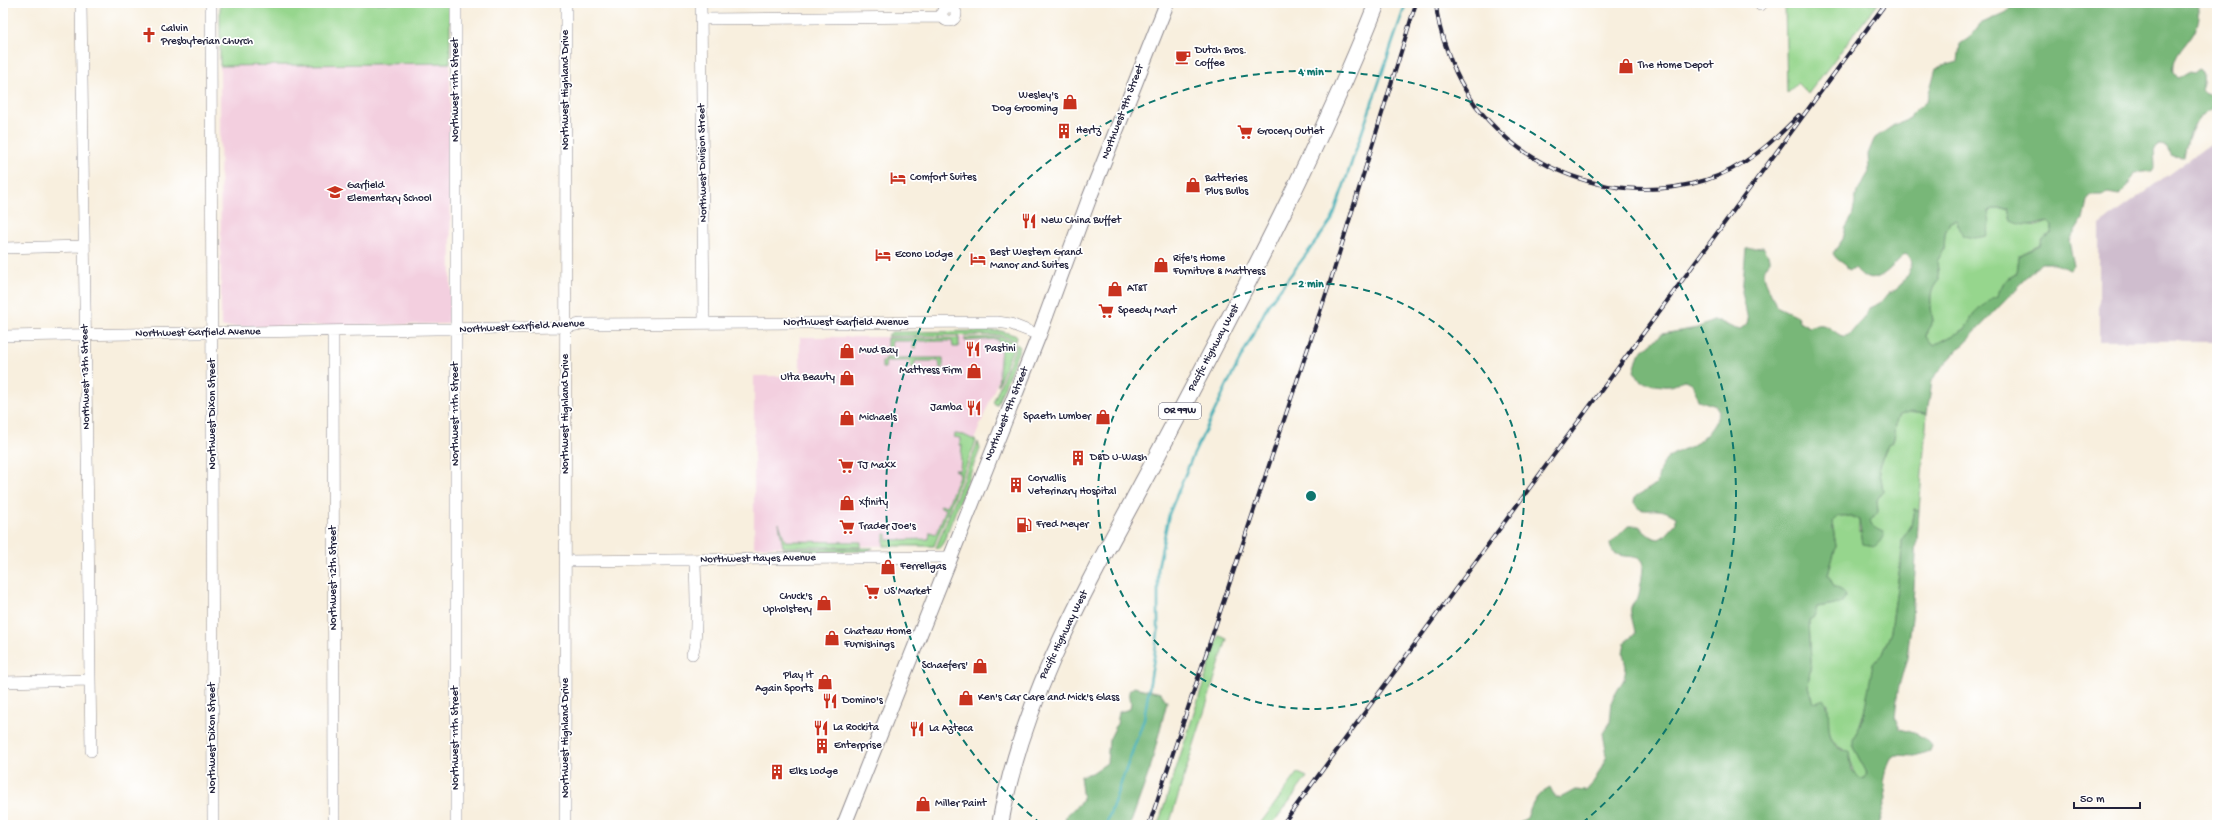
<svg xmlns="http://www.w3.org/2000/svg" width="2220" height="828" viewBox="0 0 2220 828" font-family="'Gochi Hand',sans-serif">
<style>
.built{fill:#f3cfdf}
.industrial{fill:#cfbdce}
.green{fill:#96d68d;stroke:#5c7c64}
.forest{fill:#78b778;stroke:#4d6c5a;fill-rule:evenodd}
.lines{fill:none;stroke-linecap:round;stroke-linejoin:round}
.stream{stroke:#3cadb5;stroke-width:2.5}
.minor-casing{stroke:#8d888c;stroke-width:12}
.major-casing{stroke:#8d888c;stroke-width:16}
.highway-casing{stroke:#8d888c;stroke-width:18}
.minor{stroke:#fff;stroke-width:11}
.major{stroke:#fff;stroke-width:14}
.highway{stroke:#fff;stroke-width:16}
.rail-casing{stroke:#22223b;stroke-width:4}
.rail{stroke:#fff;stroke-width:2.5;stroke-dasharray:8;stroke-linecap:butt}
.ring{fill:none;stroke:#0f766e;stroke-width:2;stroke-dasharray:7 5}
.labels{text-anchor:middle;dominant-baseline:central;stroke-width:3.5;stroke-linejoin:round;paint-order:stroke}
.shield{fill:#fff;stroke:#646476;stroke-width:1}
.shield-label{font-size:10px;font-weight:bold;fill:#22223b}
.poi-label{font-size:11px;fill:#22223b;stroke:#fff;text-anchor:start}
.street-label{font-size:11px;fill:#22223b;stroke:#fff}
.centre{fill:#0f766e;stroke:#fff;stroke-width:2}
.ring-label{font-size:12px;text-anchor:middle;font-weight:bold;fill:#0f766e;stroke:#fff;stroke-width:3.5;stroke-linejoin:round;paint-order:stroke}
</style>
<rect width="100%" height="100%" fill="#fff"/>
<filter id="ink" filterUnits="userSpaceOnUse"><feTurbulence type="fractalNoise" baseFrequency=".025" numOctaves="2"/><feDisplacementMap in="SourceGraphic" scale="8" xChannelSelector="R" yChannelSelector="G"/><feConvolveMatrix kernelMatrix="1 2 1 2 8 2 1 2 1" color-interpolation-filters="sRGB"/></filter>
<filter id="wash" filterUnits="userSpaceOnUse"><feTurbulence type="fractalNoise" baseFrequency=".012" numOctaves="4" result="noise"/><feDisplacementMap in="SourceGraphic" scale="16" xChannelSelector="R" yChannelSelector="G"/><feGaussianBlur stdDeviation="0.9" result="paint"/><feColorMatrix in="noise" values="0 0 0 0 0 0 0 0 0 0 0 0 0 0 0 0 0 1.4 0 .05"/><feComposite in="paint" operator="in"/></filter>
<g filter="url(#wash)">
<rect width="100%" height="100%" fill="#f8efde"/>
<path class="built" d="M450,63L451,319L449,322L446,324L224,327L221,325L220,66Z
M800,337H1000L1013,343L932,545L754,547V376H800Z"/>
<path class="industrial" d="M2217,139V341H2099V225Z"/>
<path class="green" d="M220,3H450V63L220,66Z
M1785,3H1878L1808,94L1797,83L1787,94Z
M1993,209H2009L2012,221L2036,226L2048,222L2052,226V233L2042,240L2040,245L2018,256L2016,274L2005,280L1997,296L1987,301L1974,314L1965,329L1933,346L1926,337L1927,331L1933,321C1931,305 1927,292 1939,280L1937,261L1944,250L1945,233L1950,222L1956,220L1960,225L1988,219V212Z
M1001,331L1017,336L1016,341L1001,335L887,336L892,332Z
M1001,337L1015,343L998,385L1001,348H1005V342H998V339L965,341V338Z
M887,338H959V347H953L952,341H917L916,348H913V341H892L891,348H887Z
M1017,344L1020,347L997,405L993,403Z
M885,358H943V368H940L939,361H915L914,368H911L910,361H886L885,368H882V362Z
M1905,412L1927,414L1919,510L1914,509L1911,526L1901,541L1900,566L1891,631L1882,654L1873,664L1869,695L1853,747L1867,773L1864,778L1858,779L1855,775L1852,764L1844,749C1826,745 1828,719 1828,704L1819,702L1813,704L1808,686L1811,663L1809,620L1814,617L1817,607L1836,604L1844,592L1834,586L1828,575L1836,546L1832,522C1839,513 1849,515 1859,520V532L1873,527L1870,521L1878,512L1877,500L1883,490L1879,466L1888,444L1893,441C1898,430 1892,416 1905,412Z
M955,434L964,435L976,441L934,546H884V534H887V540L929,539L930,532L936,534L946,509L940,507L941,505L947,507L960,473L954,470H960L962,445H960V438L954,437Z
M978,442L980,449L943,543L939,548H936Z
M779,523L785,541L861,542V547H783Z
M873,548L868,551L788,552L783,549Z
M1219,635L1227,639L1169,825H1158Z
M1298,773L1307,777L1272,825H1259Z"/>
<path class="forest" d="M2014,3H2198C2206,39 2170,46 2174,73L2178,78L2188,72L2194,73L2199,69C2205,75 2204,82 2201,90L2205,94L2216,95L2214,107C2211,110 2207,111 2204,114C2192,123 2186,143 2184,157L2172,156L2166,146L2159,145L2154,149L2155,166L2152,171L2134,173C2129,181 2129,189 2119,195L2108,193L2102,195H2091L2087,201L2083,219L2069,241L2074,266L2070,270L2053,263H2041L1937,372L1932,381L1927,414L1911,412L1899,414C1894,422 1897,432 1893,441L1888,444L1879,466L1883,490L1877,500L1878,512L1870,521L1873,527L1884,532C1883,539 1880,542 1875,546L1863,544L1859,520C1849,515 1839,513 1832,522L1836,546L1828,575L1834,586L1844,592L1845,598L1841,603L1817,607L1814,617L1809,620L1811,663L1808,686L1813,703L1824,699C1833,711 1824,732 1835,745C1838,749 1844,750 1849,752L1852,770L1859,779L1864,778L1867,773L1853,747V740L1863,718L1873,664L1882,654L1891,631L1900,566L1901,541L1911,526L1914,509L1919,510L1912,618L1907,657L1898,690L1895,718L1900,729C1912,732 1924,735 1931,746L1929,751L1915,756L1895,755L1891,758L1887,767L1884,783L1886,798L1878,825H1514L1527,818C1532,804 1536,794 1550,787L1555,797L1560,798L1575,790L1586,791L1594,782L1607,756L1603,733L1610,723L1612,700L1624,679L1626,667L1623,653L1625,642L1635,634C1635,627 1629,613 1631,607C1632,603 1636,600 1638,597C1640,593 1644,566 1643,561C1633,552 1612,562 1610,544L1628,526H1639L1653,538L1659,539L1664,536L1676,523V517C1671,514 1664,510 1658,510C1648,509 1638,514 1634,501L1636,496L1657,484C1658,477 1659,470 1663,464C1668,455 1680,451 1689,447C1702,442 1717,425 1719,411L1716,406L1698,400L1693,384C1680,375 1681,385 1670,386C1660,387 1650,383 1641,382L1634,371L1639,354L1662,334L1697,328L1713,321H1719L1735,329H1740L1746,325L1748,320L1742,292L1746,249L1763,247C1778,267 1760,263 1765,279C1768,289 1773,297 1776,306L1797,316L1799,321L1809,327C1813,326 1818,324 1822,325C1836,327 1842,347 1855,328C1862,319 1864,320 1869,308L1880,303L1888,293C1900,292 1908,274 1912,263L1910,257L1905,254C1895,262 1880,285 1865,277C1861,275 1858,271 1855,268L1849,270C1845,262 1836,261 1833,253L1843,239L1846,227L1852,217L1857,192L1869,172L1868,154L1873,142L1875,138L1894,125L1910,118L1913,112L1927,100L1936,68L1958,62L1960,44L1969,38L1980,24L2007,12ZM1993,209H2009L2012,221C2026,228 2034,224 2048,222L2052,226V233L2042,240L2040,246L2018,256L2016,274L2005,280L1997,296L1987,301L1974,314L1965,329L1933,346L1926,337L1927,331L1933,321C1931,306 1927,292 1939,280L1937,261L1944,250L1945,233L1950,222L1956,220L1963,236L1975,238L1987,236L1990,224L1988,212Z
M1134,687L1161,693L1167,702L1150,769L1130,825H1064L1066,816L1083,800L1080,776L1092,773L1107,763L1109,740L1117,724L1119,712L1130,709L1131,703L1129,691Z"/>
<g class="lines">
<path class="stream" d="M1106,825L1144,719L1158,633V567L1169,514L1191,460L1228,383L1268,305L1332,220L1406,3"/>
</g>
</g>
<g filter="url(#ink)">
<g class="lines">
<defs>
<path id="minor" d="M81,3L91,751
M211,3L213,825
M701,3L704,323
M1760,5L1763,3
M942 14a7 7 0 1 1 14 0a7 7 0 1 1-14 0Z
M701,19L942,17
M3,248L84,246
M333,332L334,825
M3,336L566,327L581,324L997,322L1011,324L1039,335
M566,561L950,557
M692,654C699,644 695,576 695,560
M3,682L90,680
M456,825V3
M565,825L566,3"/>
<path id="major" d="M844,825L1039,335L1089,199L1167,3"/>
<path id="highway" d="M1000,825C1023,690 1095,573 1158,454C1236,306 1315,159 1377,3"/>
</defs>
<use href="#minor" class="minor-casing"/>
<use href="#major" class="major-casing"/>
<use href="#highway" class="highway-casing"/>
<use href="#minor" class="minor"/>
<use href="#major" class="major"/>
<use href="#highway" class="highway"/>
<defs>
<path id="rail" d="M1436,3C1437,20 1442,37 1448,53C1484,157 1602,212 1706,180C1744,168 1772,143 1799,115
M1149,825L1334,270L1416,3
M1282,825L1886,3"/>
</defs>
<use href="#rail" class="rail-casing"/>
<use href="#rail" class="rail"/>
</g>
</g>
<g class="ring">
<circle cx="1311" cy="496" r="213"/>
<path d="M1041 824A425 425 0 1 1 1581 824"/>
</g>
<defs>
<symbol id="church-bare" viewBox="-9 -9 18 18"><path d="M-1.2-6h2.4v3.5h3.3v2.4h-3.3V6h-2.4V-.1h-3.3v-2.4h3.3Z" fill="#c8321e" stroke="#fff" stroke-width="2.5" paint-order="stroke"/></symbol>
<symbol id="cafe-bare" viewBox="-9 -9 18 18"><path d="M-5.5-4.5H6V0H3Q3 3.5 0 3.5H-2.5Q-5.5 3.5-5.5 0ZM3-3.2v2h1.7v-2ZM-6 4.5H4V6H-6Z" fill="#c8321e" stroke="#fff" stroke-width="2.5" paint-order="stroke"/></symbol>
<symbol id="shop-bare" viewBox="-9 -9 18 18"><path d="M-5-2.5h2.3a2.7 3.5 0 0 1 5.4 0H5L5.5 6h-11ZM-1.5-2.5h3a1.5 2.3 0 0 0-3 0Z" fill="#c8321e" stroke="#fff" stroke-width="2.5" paint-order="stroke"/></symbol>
<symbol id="building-bare" viewBox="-9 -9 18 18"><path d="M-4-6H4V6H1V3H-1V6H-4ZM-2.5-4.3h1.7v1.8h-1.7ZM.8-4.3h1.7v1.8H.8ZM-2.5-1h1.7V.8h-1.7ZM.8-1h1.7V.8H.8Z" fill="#c8321e" stroke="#fff" stroke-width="2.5" paint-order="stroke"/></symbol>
<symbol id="supermarket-bare" viewBox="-9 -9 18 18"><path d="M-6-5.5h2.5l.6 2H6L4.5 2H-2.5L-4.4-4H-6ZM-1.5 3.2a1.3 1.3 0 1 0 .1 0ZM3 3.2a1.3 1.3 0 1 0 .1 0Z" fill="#c8321e" stroke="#fff" stroke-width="2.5" paint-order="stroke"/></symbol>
<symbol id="hotel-bare" viewBox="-9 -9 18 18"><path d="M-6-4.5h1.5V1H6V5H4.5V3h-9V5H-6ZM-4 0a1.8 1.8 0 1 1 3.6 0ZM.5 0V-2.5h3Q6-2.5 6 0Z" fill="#c8321e" stroke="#fff" stroke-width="2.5" paint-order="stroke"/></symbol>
<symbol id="school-bare" viewBox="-9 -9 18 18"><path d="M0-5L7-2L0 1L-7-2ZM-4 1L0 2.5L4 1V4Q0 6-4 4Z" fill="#c8321e" stroke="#fff" stroke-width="2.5" paint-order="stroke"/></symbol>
<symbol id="restaurant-bare" viewBox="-9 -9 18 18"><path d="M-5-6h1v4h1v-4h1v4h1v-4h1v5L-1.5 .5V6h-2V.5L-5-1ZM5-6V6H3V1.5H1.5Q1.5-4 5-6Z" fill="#c8321e" stroke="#fff" stroke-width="2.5" paint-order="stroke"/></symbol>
<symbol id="fuel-bare" viewBox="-9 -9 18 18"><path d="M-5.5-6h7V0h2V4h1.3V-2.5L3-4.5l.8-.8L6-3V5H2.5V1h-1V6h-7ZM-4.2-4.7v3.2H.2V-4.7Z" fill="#c8321e" stroke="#fff" stroke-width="2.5" paint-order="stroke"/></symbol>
</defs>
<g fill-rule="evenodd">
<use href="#church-bare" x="138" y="24" width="22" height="22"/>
<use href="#cafe-bare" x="1172" y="46" width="22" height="22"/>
<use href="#shop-bare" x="1615" y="55" width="22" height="22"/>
<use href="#shop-bare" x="1059" y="91" width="22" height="22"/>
<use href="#building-bare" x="1053" y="120" width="22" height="22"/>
<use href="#supermarket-bare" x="1234" y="121" width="22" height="22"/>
<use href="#hotel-bare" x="887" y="167" width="22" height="22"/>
<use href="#shop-bare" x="1182" y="174" width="22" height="22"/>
<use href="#school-bare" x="324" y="181" width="22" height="22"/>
<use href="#restaurant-bare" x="1018" y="210" width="22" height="22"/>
<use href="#hotel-bare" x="872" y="244" width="22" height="22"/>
<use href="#hotel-bare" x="967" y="248" width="22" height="22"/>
<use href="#shop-bare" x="1150" y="254" width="22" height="22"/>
<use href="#shop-bare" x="1104" y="278" width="22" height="22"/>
<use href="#supermarket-bare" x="1095" y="300" width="22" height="22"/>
<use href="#restaurant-bare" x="962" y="338" width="22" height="22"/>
<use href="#shop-bare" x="836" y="340" width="22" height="22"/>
<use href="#shop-bare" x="963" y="360" width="22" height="22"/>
<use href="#shop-bare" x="836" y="367" width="22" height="22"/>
<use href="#restaurant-bare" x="963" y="397" width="22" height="22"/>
<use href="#shop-bare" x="1092" y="406" width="22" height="22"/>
<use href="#shop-bare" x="836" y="407" width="22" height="22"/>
<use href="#building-bare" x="1067" y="447" width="22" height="22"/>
<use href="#supermarket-bare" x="835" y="455" width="22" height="22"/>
<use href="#building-bare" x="1005" y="474" width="22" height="22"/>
<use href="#shop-bare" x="836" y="492" width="22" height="22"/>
<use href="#fuel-bare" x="1013" y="514" width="22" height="22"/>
<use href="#supermarket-bare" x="836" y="516" width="22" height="22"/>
<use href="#shop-bare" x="877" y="556" width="22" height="22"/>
<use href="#supermarket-bare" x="861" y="581" width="22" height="22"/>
<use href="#shop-bare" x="813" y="592" width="22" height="22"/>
<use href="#shop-bare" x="821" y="627" width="22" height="22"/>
<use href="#shop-bare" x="969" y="655" width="22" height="22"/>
<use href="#shop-bare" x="814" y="671" width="22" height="22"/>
<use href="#shop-bare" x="955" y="687" width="22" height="22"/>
<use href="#restaurant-bare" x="819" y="690" width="22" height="22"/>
<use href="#restaurant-bare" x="810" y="717" width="22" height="22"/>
<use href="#restaurant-bare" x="906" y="718" width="22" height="22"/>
<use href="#building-bare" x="811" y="735" width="22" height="22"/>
<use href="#building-bare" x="766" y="761" width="22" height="22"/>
<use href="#shop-bare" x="912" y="793" width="22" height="22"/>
</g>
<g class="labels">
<rect class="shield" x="1159" y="403" width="42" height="16" rx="3"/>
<g class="shield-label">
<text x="1180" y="411">OR 99W</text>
</g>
<g class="poi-label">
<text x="161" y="29">Calvin<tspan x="161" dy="13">Presbyterian Church</tspan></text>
<text x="1195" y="51">Dutch Bros.<tspan x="1195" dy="13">Coffee</tspan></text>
<text x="1638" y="66">The Home Depot</text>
<text x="1058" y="96" text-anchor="end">Wesley's<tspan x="1058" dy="13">Dog Grooming</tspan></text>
<text x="1076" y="131">Hertz</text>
<text x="1257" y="132">Grocery Outlet</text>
<text x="910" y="178">Comfort Suites</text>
<text x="1205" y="179">Batteries<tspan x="1205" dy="13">Plus Bulbs</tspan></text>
<text x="347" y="186">Garfield<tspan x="347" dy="13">Elementary School</tspan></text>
<text x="1041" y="221">New China Buffet</text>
<text x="990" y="253">Best Western Grand<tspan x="990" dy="13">Manor and Suites</tspan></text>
<text x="895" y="255">Econo Lodge</text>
<text x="1173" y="259">Rife's Home<tspan x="1173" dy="13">Furniture &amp; Mattress</tspan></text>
<text x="1127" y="289">AT&amp;T</text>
<text x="1118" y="311">Speedy Mart</text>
<text x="985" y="349">Pastini</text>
<text x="859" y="351">Mud Bay</text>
<text x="962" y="371" text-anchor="end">Mattress Firm</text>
<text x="835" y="378" text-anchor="end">Ulta Beauty</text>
<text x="962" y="408" text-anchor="end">Jamba</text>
<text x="1091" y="417" text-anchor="end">Spaeth Lumber</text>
<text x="859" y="418">Michaels</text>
<text x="1090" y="458">D&amp;D U-Wash</text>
<text x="858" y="466">TJ Maxx</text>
<text x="1028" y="479">Corvallis<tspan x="1028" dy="13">Veterinary Hospital</tspan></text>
<text x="859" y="503">Xfinity</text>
<text x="1036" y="525">Fred Meyer</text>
<text x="859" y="527">Trader Joe's</text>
<text x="900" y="567">Ferrellgas</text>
<text x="884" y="592">US Market</text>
<text x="812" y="597" text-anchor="end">Chuck's<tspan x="812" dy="13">Upholstery</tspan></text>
<text x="844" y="632">Chateau Home<tspan x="844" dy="13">Furnishings</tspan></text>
<text x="968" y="666" text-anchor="end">Schaefers'</text>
<text x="813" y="676" text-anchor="end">Play It<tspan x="813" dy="13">Again Sports</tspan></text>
<text x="978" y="698">Ken's Car Care and Mick's Glass</text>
<text x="842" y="701">Domino's</text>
<text x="833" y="728">La Rockita</text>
<text x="929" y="729">La Azteca</text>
<text x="834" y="746">Enterprise</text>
<text x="789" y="772">Elks Lodge</text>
<text x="935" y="804">Miller Paint</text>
</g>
<g class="street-label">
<text transform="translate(456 90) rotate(-90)">Northwest 11th Street</text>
<text transform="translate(566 90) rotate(-90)">Northwest Highland Drive</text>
<text transform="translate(1123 112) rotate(-69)">Northwest 9th Street</text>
<text transform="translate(703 163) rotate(-91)">Northwest Division Street</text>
<text x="846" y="323">Northwest Garfield Avenue</text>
<text transform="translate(522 327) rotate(-3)">Northwest Garfield Avenue</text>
<text transform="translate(198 333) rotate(-1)">Northwest Garfield Avenue</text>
<text transform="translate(1214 348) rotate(-62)">Pacific Highway West</text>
<text transform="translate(86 377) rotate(-91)">Northwest 13th Street</text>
<text transform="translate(213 414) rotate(-90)">Northwest Dixon Street</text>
<text transform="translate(456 414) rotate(-90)">Northwest 11th Street</text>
<text transform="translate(566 414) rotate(-90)">Northwest Highland Drive</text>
<text transform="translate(1007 414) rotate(-68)">Northwest 9th Street</text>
<text transform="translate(758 559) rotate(-1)">Northwest Hayes Avenue</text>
<text transform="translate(334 578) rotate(-90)">Northwest 12th Street</text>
<text transform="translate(1064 635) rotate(-64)">Pacific Highway West</text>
<text transform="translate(213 738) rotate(-90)">Northwest Dixon Street</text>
<text transform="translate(456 738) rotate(-90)">Northwest 11th Street</text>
<text transform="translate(566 738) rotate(-90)">Northwest Highland Drive</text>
</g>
</g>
<circle cx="1311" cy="496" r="6" class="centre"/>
<g class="ring-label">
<text x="1311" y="75">4 min</text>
<text x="1311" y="287">2 min</text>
</g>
<rect width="2220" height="828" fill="none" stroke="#fff" stroke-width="16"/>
<path d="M2074 802v6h66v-6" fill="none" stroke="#22223b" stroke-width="2"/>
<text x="2080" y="802" font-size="12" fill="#22223b" stroke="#ffffff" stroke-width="3" paint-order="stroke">50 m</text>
</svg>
